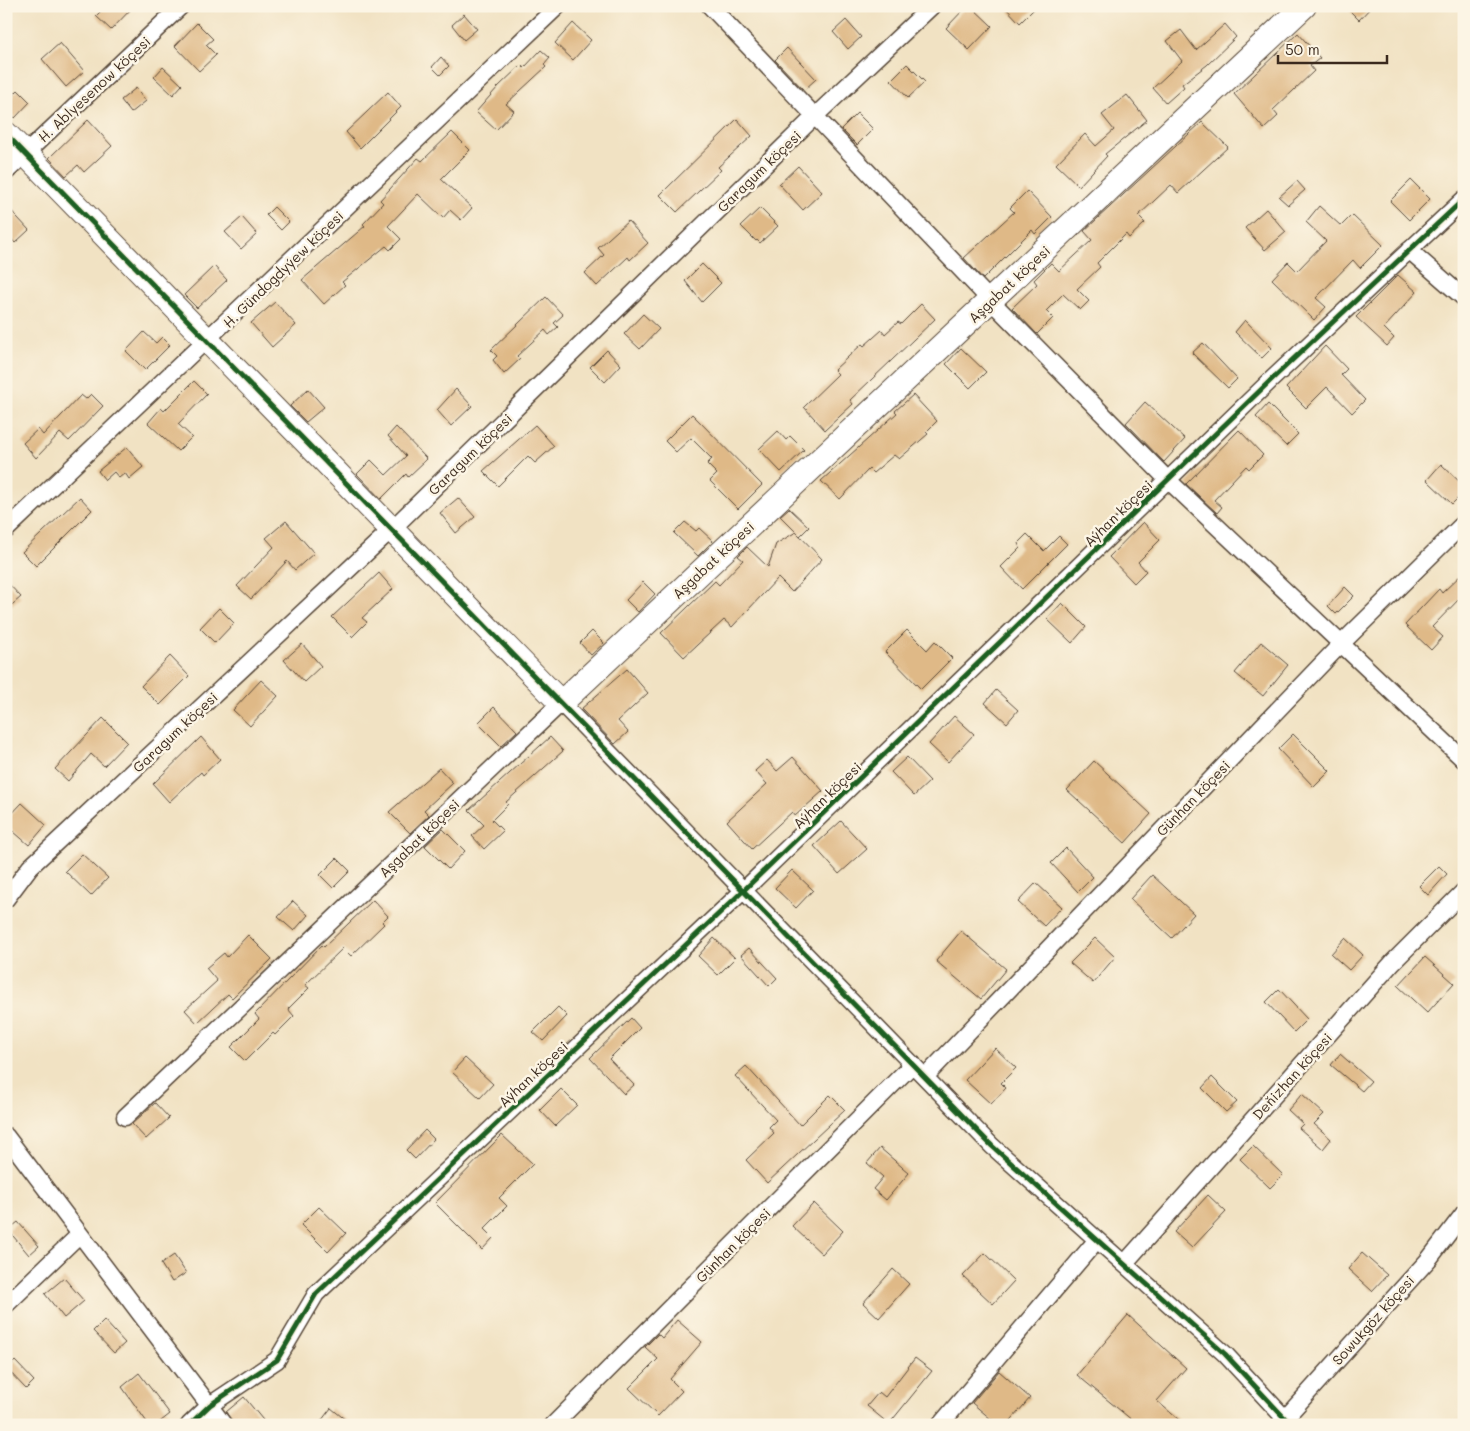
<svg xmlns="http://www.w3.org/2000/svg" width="1470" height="1431" viewBox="0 0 1470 1431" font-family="Mali,sans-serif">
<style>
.building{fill:#dfb987}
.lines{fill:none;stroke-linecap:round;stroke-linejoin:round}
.street-casing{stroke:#564637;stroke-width:19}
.secondary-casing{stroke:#564637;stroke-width:26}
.street{stroke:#fff;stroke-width:16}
.secondary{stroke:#fff;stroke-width:24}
.cycleway-casing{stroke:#fcf5e5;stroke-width:8}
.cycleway{stroke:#1b5e20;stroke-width:5}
.labels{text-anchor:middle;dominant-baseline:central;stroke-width:5;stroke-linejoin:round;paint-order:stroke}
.street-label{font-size:14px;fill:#3b2a1e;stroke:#fcf5e5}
</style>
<rect width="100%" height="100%" fill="#fcf5e5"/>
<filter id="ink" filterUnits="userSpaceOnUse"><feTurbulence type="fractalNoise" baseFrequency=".02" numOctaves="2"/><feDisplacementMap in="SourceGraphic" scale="10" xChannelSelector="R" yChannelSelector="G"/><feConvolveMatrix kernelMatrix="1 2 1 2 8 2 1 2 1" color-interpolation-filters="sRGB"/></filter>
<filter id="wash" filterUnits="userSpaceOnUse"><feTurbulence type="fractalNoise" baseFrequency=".0096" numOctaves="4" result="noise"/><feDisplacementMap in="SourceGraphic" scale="20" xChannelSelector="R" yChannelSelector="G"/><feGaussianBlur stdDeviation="1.12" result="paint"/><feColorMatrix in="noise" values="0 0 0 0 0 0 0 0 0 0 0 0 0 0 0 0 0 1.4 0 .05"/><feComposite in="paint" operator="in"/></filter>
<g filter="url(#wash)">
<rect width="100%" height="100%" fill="#f1e2c3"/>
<g id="blocks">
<path class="building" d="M106,6H134L111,30L96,16Z
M967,6H971L992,26L969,50L946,28Z
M1004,6H1037L1020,23Z
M1345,6H1372L1359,20Z
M464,14L477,29L464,40L452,25Z
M846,20L861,37L848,49L833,32Z
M197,23L213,39L206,45L216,55L199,71L175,46Z
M573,23L591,40L573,60L555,43Z
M1225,24L1236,37L1207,65L1182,84L1184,87L1166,103L1153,88L1182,61L1167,41L1181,30L1196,50Z
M1298,33L1320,58L1310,66L1314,71L1273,110L1278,116L1264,129L1234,94Z
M60,43L84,71L66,87L42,59Z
M787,48L816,79L804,90L775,60Z
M541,50L550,58L544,65L546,67L506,104L514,111L496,130L476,112L498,87L521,65L524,68Z
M441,57L449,66L440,75L432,67Z
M907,64L925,82L908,98L891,80Z
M163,67L182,85L173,95L154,77Z
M136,88L146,101L131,113L121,100Z
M18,90L30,102L15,118L6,109V102Z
M388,92L401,107L360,148L346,132Z
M1127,95L1147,120L1105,154L1107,156L1079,186L1056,164L1085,134L1096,146L1114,130L1102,115Z
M857,113L873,129L857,145L841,129Z
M737,119L752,136L718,167L721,170L677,212L660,195Z
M88,120L112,146L84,172L78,165L66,176L49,158Z
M1202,122L1228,147L1178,193L1171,185L1138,216L1145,223L1129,238L1126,234L1097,263L1100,267L1077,289L1089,301L1080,310L1063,294L1046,311L1053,318L1037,334L1012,308L1037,284L1034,280L1051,263L1059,271L1092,240L1084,231Z
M452,132L470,150L441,179L472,208L461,220L450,210L443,218L418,194L388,226L401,239L390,250L386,246L342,282L345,285L324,304L302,280L365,226L363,224L383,203L380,200L418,158L422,161Z
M798,166L822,192L803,210L779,184Z
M1411,180L1430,199L1409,220L1390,201Z
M1297,181L1305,190L1288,205L1279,197Z
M1027,191L1052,217L1035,234L1032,230L983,279L964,258L1014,212L1010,208Z
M6,205L29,230L15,243L6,233Z
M1319,206L1341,226L1352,215L1383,245L1360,268L1353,260L1316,298L1326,307L1314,320L1272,279L1288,262L1297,271L1326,241L1306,222Z
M274,207L289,222L281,230L266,215Z
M760,208L778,226L760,243L757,240L756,241L741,226Z
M1266,209L1286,232L1265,250L1245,228Z
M242,217L257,234L241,249L225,232Z
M628,221L648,243L630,260L628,257L597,286L585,273L604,255L598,248Z
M702,264L721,283L702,302L685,281Z
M214,266L227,280L197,308L184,295Z
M1398,275L1417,292L1384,328L1394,338L1387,346L1356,317Z
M546,297L563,315L554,323L558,327L549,335L545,330L517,356L520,359L504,374L493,360L497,356L491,350Z
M275,302L296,325L272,347L251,323Z
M921,304L935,319L850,400L853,404L825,430L804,407L838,374L834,370L862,344L864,346L882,330L885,334L898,322L901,324Z
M643,314L659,329L640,349L624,334Z
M1245,320L1272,348L1262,358L1235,332Z
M144,332L156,343L162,337L170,345L145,370L126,351Z
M1203,343L1237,379L1228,388L1192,353Z
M1325,346L1347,369L1341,375L1365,400L1352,413L1327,387L1306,408L1286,388Z
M961,348L986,372L970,388L946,364Z
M607,350L621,365L605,382L590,367Z
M194,381L207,394L178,424L192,437L178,451L148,423L161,408L164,411Z
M308,389L324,407L306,422L290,406Z
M456,389L472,406L451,426L437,410Z
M91,394L103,406L69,441L60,433L36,458L23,443L38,429L43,435L81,395L86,399Z
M913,395L937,421L926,432L928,434L899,459L894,455L873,473L869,469L840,499L821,481L897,413L895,411Z
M1145,402L1185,439L1164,462L1126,423Z
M1268,404L1298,434L1286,446L1256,417Z
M692,414L762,485L738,509L710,481L717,474L707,464L712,459L691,438L676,452L665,441Z
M535,425L554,446L535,463L528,456L498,486L483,471Z
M396,427L427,459L408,477L406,474L381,499L357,474L371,460L386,475L406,456L388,436Z
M1239,430L1263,455L1249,469L1246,466L1214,500L1222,507L1217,513L1186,484Z
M778,431L786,440L790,436L804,450L781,472L759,449Z
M127,447L143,467L129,479L125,473L119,478L114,472L105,480L98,471Z
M1441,464L1464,486V492L1452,504L1427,480Z
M80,497L92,510L36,566L22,552Z
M458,498L475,517L456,533L440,513Z
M789,508L809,527L800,536L780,516Z
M286,521L314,553L295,570L287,561L251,599L237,586L274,547L266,538Z
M685,522L696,531L699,528L713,541L698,556L674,533Z
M1143,522L1160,540L1138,562L1146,571L1134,583L1109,557Z
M796,532L822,559L792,592L778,578L732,627L724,620L684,657L661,633L715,581L719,585L743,560L738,556L747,547L768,567L776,544Z
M1027,534L1044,551L1059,536L1067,544L1022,589L1001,567L1020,548L1018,543Z
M1464,572V594L1432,627L1443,637L1431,650L1405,625L1439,589L1442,593Z
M379,573L393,589L362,618L367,622L352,637L332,617Z
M6,581L21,597L6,610Z
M643,582L655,594L638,612L626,600Z
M1345,587L1354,596L1336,614L1328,606Z
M1062,603L1086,627L1072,643L1047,619Z
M219,608L234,623L215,643L200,628Z
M907,630L927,650L935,641L952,658L921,689L885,652Z
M592,631L604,643L591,655L580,643Z
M1261,642L1288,665L1263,696L1235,673Z
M302,644L321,666L304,682L284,660Z
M170,656L189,676L160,705L141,686Z
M627,669L648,693L618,721L628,732L615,744L581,709Z
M261,680L278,696L250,726L233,710Z
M996,690L1018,710L1007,723L985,703Z
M494,707L517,731L501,746L478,723Z
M954,716L974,734L948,762L929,744Z
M103,718L127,742L104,766L91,754L68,781L55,769Z
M1293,734L1330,771L1314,787L1278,749Z
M201,737L220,759L203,775L201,772L169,802L153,784Z
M550,737L563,751L506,802L508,804L492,820L503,831L484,849L472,836L484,825L469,810Z
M793,757L823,791L795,816L792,812L752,849L727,821L767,784L755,771L767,760L777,771Z
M907,757L930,781L914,796L891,772Z
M1094,761L1151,814L1125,843L1067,790Z
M439,768L453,783L424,810L429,815L410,833L389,812Z
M22,803L46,825L29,845L6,825V820Z
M841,821L867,849L839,874L814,846Z
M443,829L465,851L448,869L425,846Z
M1066,848L1093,877L1078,892L1051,863Z
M82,854L108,878L91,896L65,871Z
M337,858L350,871L333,888L320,875Z
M1439,866L1447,874L1428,895L1419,886Z
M792,870L813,890L796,908L775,888Z
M1152,875L1194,914L1172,938L1130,899Z
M1036,883L1062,907L1044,926L1018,902Z
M373,900L388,916L382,922L384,924L351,956L343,948L305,985L309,988L288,1009L294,1016L275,1035L273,1033L245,1061L231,1047L259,1019L255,1014L322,945L324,947Z
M293,901L308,915L294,931L278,917Z
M961,931L1006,969L981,999L936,961Z
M248,935L272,959L232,998L228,994L197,1023L185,1010L217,981L206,968L224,953L227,957Z
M714,938L735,958L718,975L698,956Z
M1095,938L1115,957L1093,983L1070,963Z
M1345,938L1363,955L1349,970L1331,954Z
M749,948L777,978L769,986L741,955Z
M1425,957L1454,983L1427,1013L1398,986Z
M1279,989L1307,1019L1294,1032L1266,1002Z
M558,1007L567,1016L543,1041L533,1032Z
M631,1018L640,1028L609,1059L634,1085L624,1094L590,1058Z
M995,1048L1016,1068L1001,1083L1006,1088L991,1104L965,1080Z
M1340,1054L1371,1081L1362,1091L1331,1065Z
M465,1058L493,1084L480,1098L452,1072Z
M746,1066L800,1125L830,1095L845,1110L767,1183L746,1160L774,1133L769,1127L776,1120L735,1076Z
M1212,1077L1237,1102L1226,1112L1202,1088Z
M561,1089L577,1105L555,1126L540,1110Z
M1302,1094L1324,1114L1314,1124L1331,1139L1323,1149L1299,1128L1303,1124L1288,1110Z
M155,1103L169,1118L146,1139L132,1124Z
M425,1130L434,1139L415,1159L406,1150Z
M502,1135L533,1164L499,1198L507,1206L484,1229L493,1238L482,1250L435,1203Z
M1253,1146L1283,1175L1270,1188L1240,1159Z
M880,1148L909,1173L886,1200L873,1189L883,1177L867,1163Z
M1208,1195L1226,1212L1192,1248L1174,1232Z
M814,1203L843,1231L822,1254L792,1226Z
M319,1207L346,1233L328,1252L301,1225Z
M18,1222L39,1246L29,1255L8,1230Z
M985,1253L1014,1281L993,1304L963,1276Z
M1362,1253L1387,1275L1372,1291L1348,1269Z
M174,1255L186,1273L172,1282L161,1264Z
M893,1269L909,1284L879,1318L863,1303Z
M64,1278L84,1301L64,1318L45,1294Z
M1128,1315L1186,1368L1157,1401L1185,1425H1138L1077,1375Z
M104,1320L125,1343L114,1353L93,1331Z
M677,1320L702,1342L670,1379L682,1391L658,1416L629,1388L658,1359L645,1347L658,1334L662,1338Z
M915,1358L932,1371L889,1424L867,1406L879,1392L885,1397Z
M15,1361L34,1381L26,1389L7,1369Z
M999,1371L1030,1398L1007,1425H998L972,1403Z
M139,1373L170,1414L156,1425H149L122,1387Z
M244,1397L267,1425H234L226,1412Z
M331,1408L352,1425H318Z"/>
</g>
</g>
<g filter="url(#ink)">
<use href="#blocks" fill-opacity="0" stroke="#564637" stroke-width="1"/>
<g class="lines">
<defs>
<path id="street" d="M710,6L991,301L1168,480L1464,760
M6,172L181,6
M1409,250L1464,298
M6,530L558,6
M6,899L30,867L392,529L815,116L932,6
M925,1077L1341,644L1464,523
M125,1117L561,703L992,1146L1225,1354L1291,1425
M6,1136L224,1425
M1124,1264L1393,962L1464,891
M6,1305L80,1234
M189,1425L210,1405L277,1360L316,1294L744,890L1271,380L1464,199
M553,1425L913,1064
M940,1425L1096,1241
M1279,1425L1429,1259L1464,1213"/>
<path id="secondary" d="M6,134L561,703L1304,6"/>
</defs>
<use href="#street" class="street-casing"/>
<use href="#secondary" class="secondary-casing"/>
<use href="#street" class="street"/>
<use href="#secondary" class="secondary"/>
<defs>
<path id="cycleway" d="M6,134L992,1146L1225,1354L1291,1425
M189,1425L210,1405L277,1360L316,1294L744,890L1271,380L1464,199"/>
</defs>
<use href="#cycleway" class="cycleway-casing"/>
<use href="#cycleway" class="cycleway"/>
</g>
</g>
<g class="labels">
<g class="street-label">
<text transform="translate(94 89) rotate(-43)">H. Ablyesenow köçesi</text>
<text transform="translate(759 171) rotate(-44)">Garagum köçesi</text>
<text transform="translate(283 269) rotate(-44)">H. Gündogdyýew köçesi</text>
<text transform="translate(1009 284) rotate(-43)">Aşgabat köçesi</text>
<text transform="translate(470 454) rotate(-44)">Garagum köçesi</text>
<text transform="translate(1118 513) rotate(-44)">Aýhan köçesi</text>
<text transform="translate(713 560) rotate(-43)">Aşgabat köçesi</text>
<text transform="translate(175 732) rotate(-43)">Garagum köçesi</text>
<text transform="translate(827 795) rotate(-44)">Aýhan köçesi</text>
<text transform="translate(1193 798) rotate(-46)">Günhan köçesi</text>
<text transform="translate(419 838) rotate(-44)">Aşgabat köçesi</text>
<text transform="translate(533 1074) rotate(-43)">Aýhan köçesi</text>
<text transform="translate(1292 1076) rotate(-48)">Deňizhan köçesi</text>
<text transform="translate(733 1245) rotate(-45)">Günhan köçesi</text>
<text transform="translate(1373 1320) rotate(-48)">Sowukgöz köçesi</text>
</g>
</g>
<rect width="1470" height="1431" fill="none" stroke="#fcf5e5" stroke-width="25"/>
<path d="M1278 55v8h109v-8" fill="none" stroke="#3b2a1e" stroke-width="2.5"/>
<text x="1285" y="55" font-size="15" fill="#3b2a1e" stroke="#fcf5e5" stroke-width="4" paint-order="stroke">50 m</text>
</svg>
